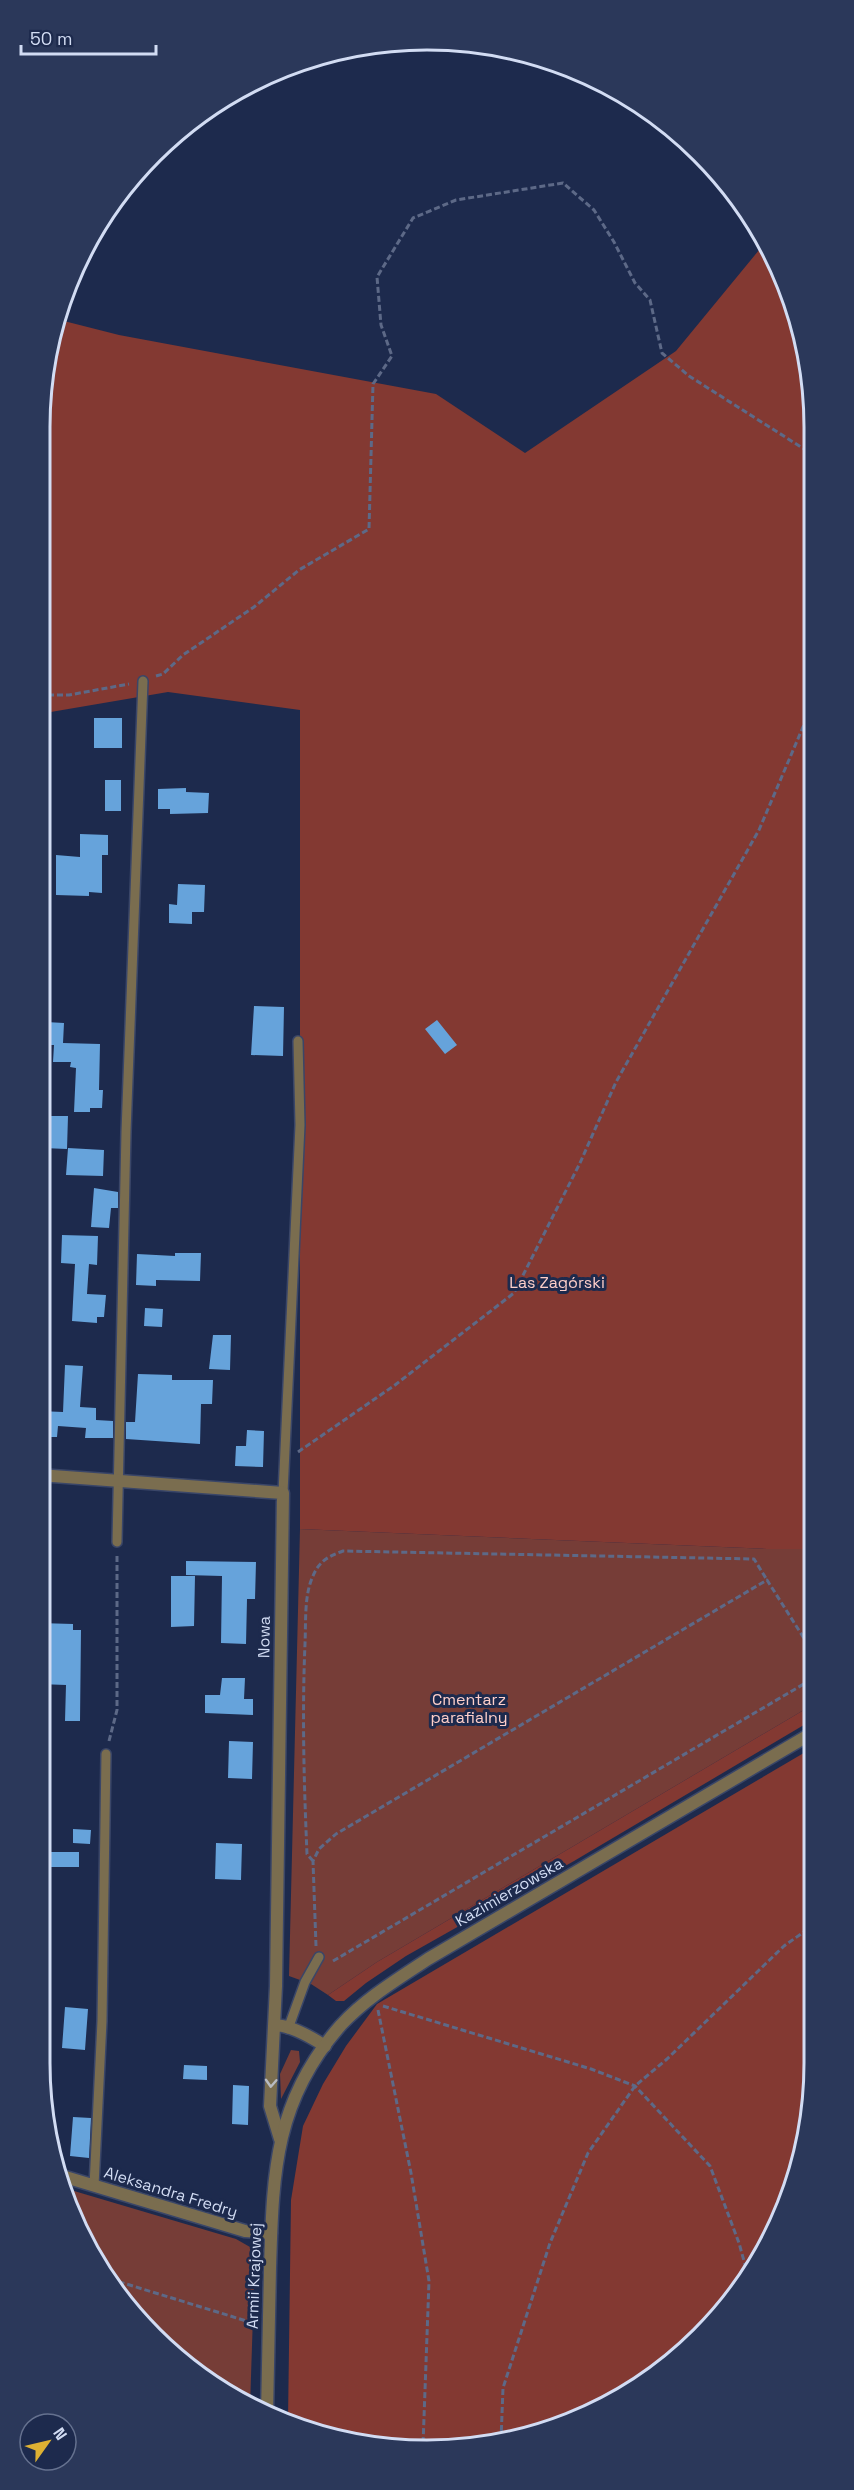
<svg xmlns="http://www.w3.org/2000/svg" width="854" height="2490" viewBox="0 0 854 2490" font-family="'Space Grotesk',sans-serif">
<style>
.green{fill:#763d37}
.forest{fill:#833932}
.building{fill:#66a3db}
.lines{fill:none;stroke-linecap:round;stroke-linejoin:round}
.service-casing{stroke:#3a4668;stroke-width:12}
.minor-casing{stroke:#3a4668;stroke-width:15}
.tertiary-casing{stroke:#3a4668;stroke-width:15}
.path{stroke:#5d6987;stroke-width:3;stroke-dasharray:6 3;stroke-linecap:butt}
.service{stroke:#7a6d4f;stroke-width:9}
.minor{stroke:#7a6d4f;stroke-width:12}
.tertiary{stroke:#7a6d4f;stroke-width:12}
.oneway{stroke:#b8bbc2}
.labels{text-anchor:middle;dominant-baseline:central;stroke-width:6;stroke-linejoin:round;paint-order:stroke}
.park-label{font-size:16px;fill:#fecfc9;stroke:#1d2a4d}
.street-label{font-size:16px;fill:#d2dcf3;stroke:#1d2a4d}
.rim{fill:none;stroke:#d2dcf3;stroke-width:3}
</style>
<rect width="100%" height="100%" fill="#1d2a4d"/>
<path class="green" d="M300,1529L767,1549H814V1704L377,1962L328,1995L311,1984L289,1976Z
M291,2050L299,2051L300,2062L281,2099L280,2074Z
M64,2188L236,2239L250,2247L255,2254L250,2407L136,2319L68,2211Z"/>
<path class="forest" d="M764,244L785,278L812,377L814,1549H767L300,1529V710L168,692L39,714V427L52,327L56,319L119,335L436,394L525,453L676,351Z
M814,1704V1719L574,1861L406,1956L366,1983L344,2001H336L328,1995L377,1962Z
M814,1747L815,2063L802,2163L749,2279L643,2385L527,2438L377,2448L288,2421L291,2200L303,2126L323,2084L346,2046L377,2004Z"/>
<path class="building" d="M94,718H122V748H94Z
M105,780H121V811H105Z
M186,788V792L209,793L208,813L170,814V809H158V789Z
M80,834L108,835V855H102V893L89,892V896L56,895V855L80,857Z
M178,884L205,885L204,912H192V924L169,923V904L177,905Z
M254,1006L284,1007L283,1056L251,1055Z
M437,1020L457,1045L445,1054L425,1029Z
M46,1022L64,1023L63,1043L100,1044L99,1090H103L102,1108H90V1112H74L76,1068L70,1067L71,1062H53L54,1045H46Z
M49,1116H68L67,1149L43,1148L44,1127H49Z
M68,1148L104,1150L103,1176L66,1175Z
M94,1188L118,1192V1208H111L109,1228L91,1227Z
M62,1235L98,1236L97,1265L89,1264L87,1294L106,1295L104,1317H97V1323L72,1321L75,1264L61,1263Z
M175,1253H201L200,1281L156,1280V1286L136,1285L137,1254L175,1256Z
M145,1308L163,1309L162,1327L144,1326Z
M213,1335H231L230,1370L209,1369Z
M65,1365L83,1366L80,1407L96,1408V1420L113,1421V1438H85L86,1428L58,1426L57,1437H39V1411L63,1412Z
M138,1374L172,1375V1380H213L212,1404H201L200,1444L126,1439V1422H135Z
M247,1430L264,1431L263,1467L235,1466L236,1446H246Z
M186,1561L256,1562L255,1599H247L246,1644L221,1643L222,1576L186,1575Z
M171,1576H195L194,1626L171,1627Z
M39,1623L73,1624V1630H81L80,1721H65L66,1685L39,1684Z
M222,1678H245L244,1699H253V1715L205,1713V1695H220Z
M229,1741L253,1742L252,1779L228,1778Z
M73,1829L91,1830L90,1844L73,1843Z
M216,1843L242,1844L241,1880L215,1879Z
M39,1852H79V1867H39Z
M65,2007L88,2009L85,2050L62,2048Z
M184,2065L207,2066V2080L183,2079Z
M233,2085L249,2086L248,2125L232,2124Z
M73,2117L91,2118L89,2158L70,2156Z"/>
<g class="lines">
<defs>
<path id="service" d="M283,1493L300,1125L298,1041
M117,1542L126,1132L143,681
M288,2029L305,1982L319,1957
M94,2186L102,2021L106,1754"/>
<path id="minor" d="M39,1475L283,1493L276,1986L270,2106L280,2139
M274,2025C291,2025 311,2037 325,2046
M62,2176L245,2231L271,2233"/>
<path id="tertiary" d="M267,2414C268,2366 269,2317 270,2268C273,2173 274,2101 341,2025C366,1998 398,1979 428,1959L814,1732"/>
</defs>
<use href="#service" class="service-casing"/>
<use href="#minor" class="minor-casing"/>
<use href="#tertiary" class="tertiary-casing"/>
<path class="path" d="M156,676L163,674L183,655L254,607L299,570L369,529L373,384L392,356L381,325L377,277L413,218L456,200L563,183L594,210L614,242L635,283L650,300L662,353L689,376L812,454
M39,695H69L129,684
M298,1452L395,1385L514,1293L580,1163L616,1082L759,830L812,706
M109,1741L117,1710V1554
M809,1753L814,1761
M313,1861L307,1854C304,1784 302,1714 305,1644C306,1622 304,1595 313,1576C319,1561 329,1556 343,1551L754,1559L767,1580
M316,1946L313,1861L319,1849L336,1834L767,1580L814,1654
M333,1961L814,1678
M383,2006L591,2069L635,2086L710,2166L739,2243L749,2279
M378,2010L411,2173L429,2281L423,2445
M110,2279L253,2323
M501,2440L503,2388L550,2243L588,2153L635,2086L667,2059L784,1946L815,1924"/>
<use href="#service" class="service"/>
<use href="#minor" class="minor"/>
<use href="#tertiary" class="tertiary"/>
</g>
<defs><path id="oneway-chevron" d="M-2-3.5L2.5 0L-2 3.5" fill="none" stroke-width="1.6" stroke-linecap="round" stroke-linejoin="round" transform="scale(1.5)"/></defs>
<use class="oneway" href="#oneway-chevron" transform="translate(271 2083) rotate(93)"/>
<g class="labels">
<g class="park-label">
<text x="557" y="1282">Las Zagórski</text>
<text x="469" y="1699">Cmentarz<tspan x="469" dy="18">parafialny</tspan></text>
</g>
<g class="street-label">
<text transform="translate(264 1637) rotate(-89)">Nowa</text>
<text transform="translate(509 1892) rotate(-30)">Kazimierzowska</text>
<text transform="translate(171 2192) rotate(17)">Aleksandra Fredry</text>
<text transform="translate(254 2276) rotate(-88)">Armii Krajowej</text>
</g>
</g>
<path d="M0 0H854V2490H0ZM427 50H427A377 377 0 0 1 804 427V2063A377 377 0 0 1 427 2440H427A377 377 0 0 1 50 2063V427A377 377 0 0 1 427 50Z" fill="#2b385a" fill-rule="evenodd"/>
<path class="rim" d="M427 50H427A377 377 0 0 1 804 427V2063A377 377 0 0 1 427 2440H427A377 377 0 0 1 50 2063V427A377 377 0 0 1 427 50Z"/>
<g transform="translate(48 2442) rotate(56)"><circle r="28" fill="#1d2a4d" stroke="#65718f" stroke-width="1.5"/>
<path d="M0-4.5L10 22L0 15L-10 22Z" fill="#deb133"/>
<text y="-9" font-size="16" font-weight="bold" text-anchor="middle" fill="#d2dcf3">N</text>
</g>
<path d="M21 45v9h135v-9" fill="none" stroke="#d2dcf3" stroke-width="3"/>
<text x="30" y="45" font-size="18" fill="#d2dcf3" stroke="#1d2a4d" stroke-width="4.5" paint-order="stroke">50 m</text>
</svg>
